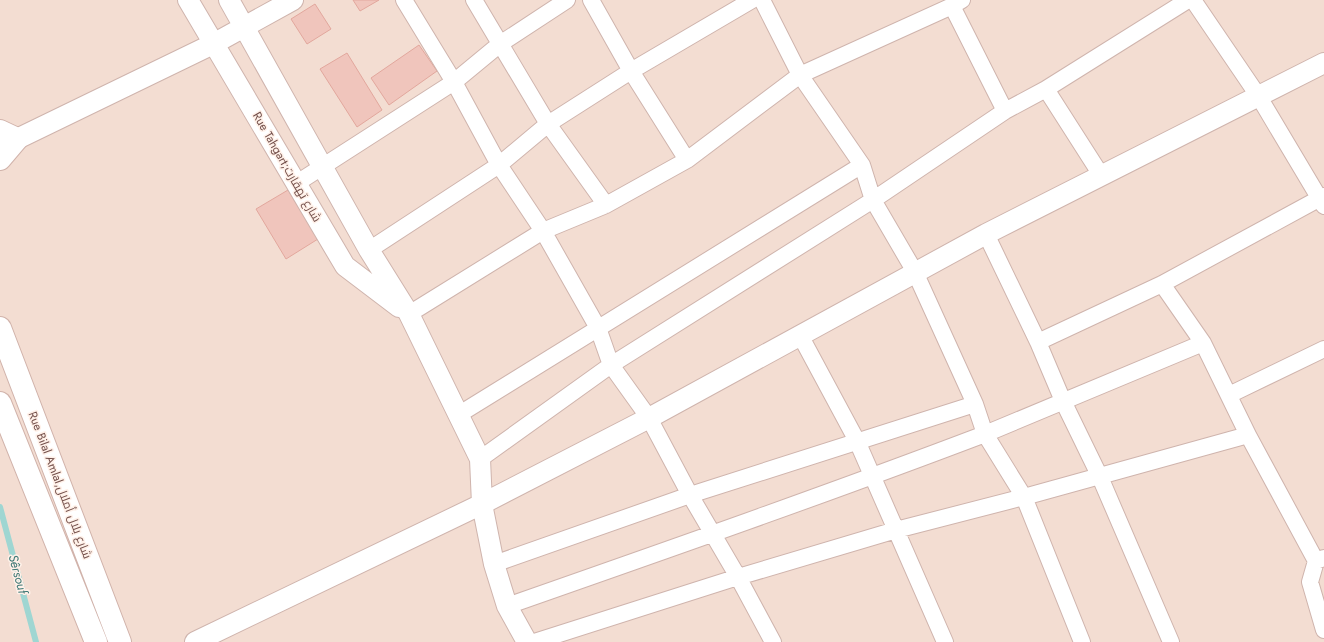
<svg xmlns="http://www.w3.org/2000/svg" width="1324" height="642" viewBox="0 0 1324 642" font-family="Jost,Cairo,sans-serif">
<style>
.residential{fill:#f3ddd2}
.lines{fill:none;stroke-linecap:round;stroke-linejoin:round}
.stream{stroke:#9fd6d2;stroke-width:6}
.building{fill:#f0c5bc;stroke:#e2a79d}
.minor-casing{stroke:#cfb4ad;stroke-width:18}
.tertiary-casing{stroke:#cfb4ad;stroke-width:22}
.secondary-casing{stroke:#d1b3ab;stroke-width:24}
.minor{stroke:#fff;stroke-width:16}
.tertiary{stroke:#fff;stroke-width:20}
.secondary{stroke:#fff;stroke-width:22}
.labels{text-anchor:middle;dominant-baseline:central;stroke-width:3;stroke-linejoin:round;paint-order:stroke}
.street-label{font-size:12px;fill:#734f4a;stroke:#fff1e9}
.water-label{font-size:13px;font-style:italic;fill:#3e7875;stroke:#fff1e9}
</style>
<rect width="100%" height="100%" fill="#fcede4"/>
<path class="residential" d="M0,0H1324V642H0Z"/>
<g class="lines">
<path class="stream" d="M0,507L36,642"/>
</g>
<path class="building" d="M353,0H379L360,11Z
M315,4L331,29L307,44L291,19Z
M419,45L437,71L389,105L371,78Z
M347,53L382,110L357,127L320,69Z
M288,190L318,239L286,259L256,209Z"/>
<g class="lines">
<defs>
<path id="minor" d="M404,0L454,82L499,165L543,231L598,328L611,365L649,418L690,495L738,577L773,642
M474,0L548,124L606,205
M591,0L631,71L687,160
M1193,0L1259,97L1324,206
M952,6L1005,111
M1046,89L1101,175
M297,183L454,82L500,44L567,0
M986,234L1038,342L1162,284L1324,196
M369,250L499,165L548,124L631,71L752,0
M409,314L543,231L606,205L687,160L800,75L952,6L962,0
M800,335L857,441L945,642
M1038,342L1063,401L1100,477L1171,642
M1229,395L1324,349
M458,415L862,165
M1248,435L1316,561
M480,459L611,365L873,200L1005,111L1046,89L1188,0
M1324,558L1316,561L1310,582L1324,630
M494,564L690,495L975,404L915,272L873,200L862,165L800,75L762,0
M507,606C667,550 827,494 985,434L975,404
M534,642L738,577L896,530L1024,497L1248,435L1203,343L1162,284
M1082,642L1024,497L985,434L1203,343"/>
<path id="tertiary" d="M188,0L345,266L399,307
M229,0L369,250L409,314L480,459L482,504L494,564L507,606L527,642
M0,142L17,139L215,43L293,0
M195,642L482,504L649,418L986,234L1324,63"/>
<path id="secondary" d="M0,131L17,139L0,159
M0,328L120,642
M0,403L96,642"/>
</defs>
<use href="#minor" class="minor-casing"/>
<use href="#tertiary" class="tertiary-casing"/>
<use href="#secondary" class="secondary-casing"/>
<use href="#minor" class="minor"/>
<use href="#tertiary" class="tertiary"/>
<use href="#secondary" class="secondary"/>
</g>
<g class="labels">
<g class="street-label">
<text transform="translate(287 167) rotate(60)">Rue Tahgart;شارع تهقارت</text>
<text transform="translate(60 485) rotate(69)">Rue Bilal Amlal,شارع بلال أملال</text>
</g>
<g class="water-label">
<text transform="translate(18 574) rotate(75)">Sêrsouf</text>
</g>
</g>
</svg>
